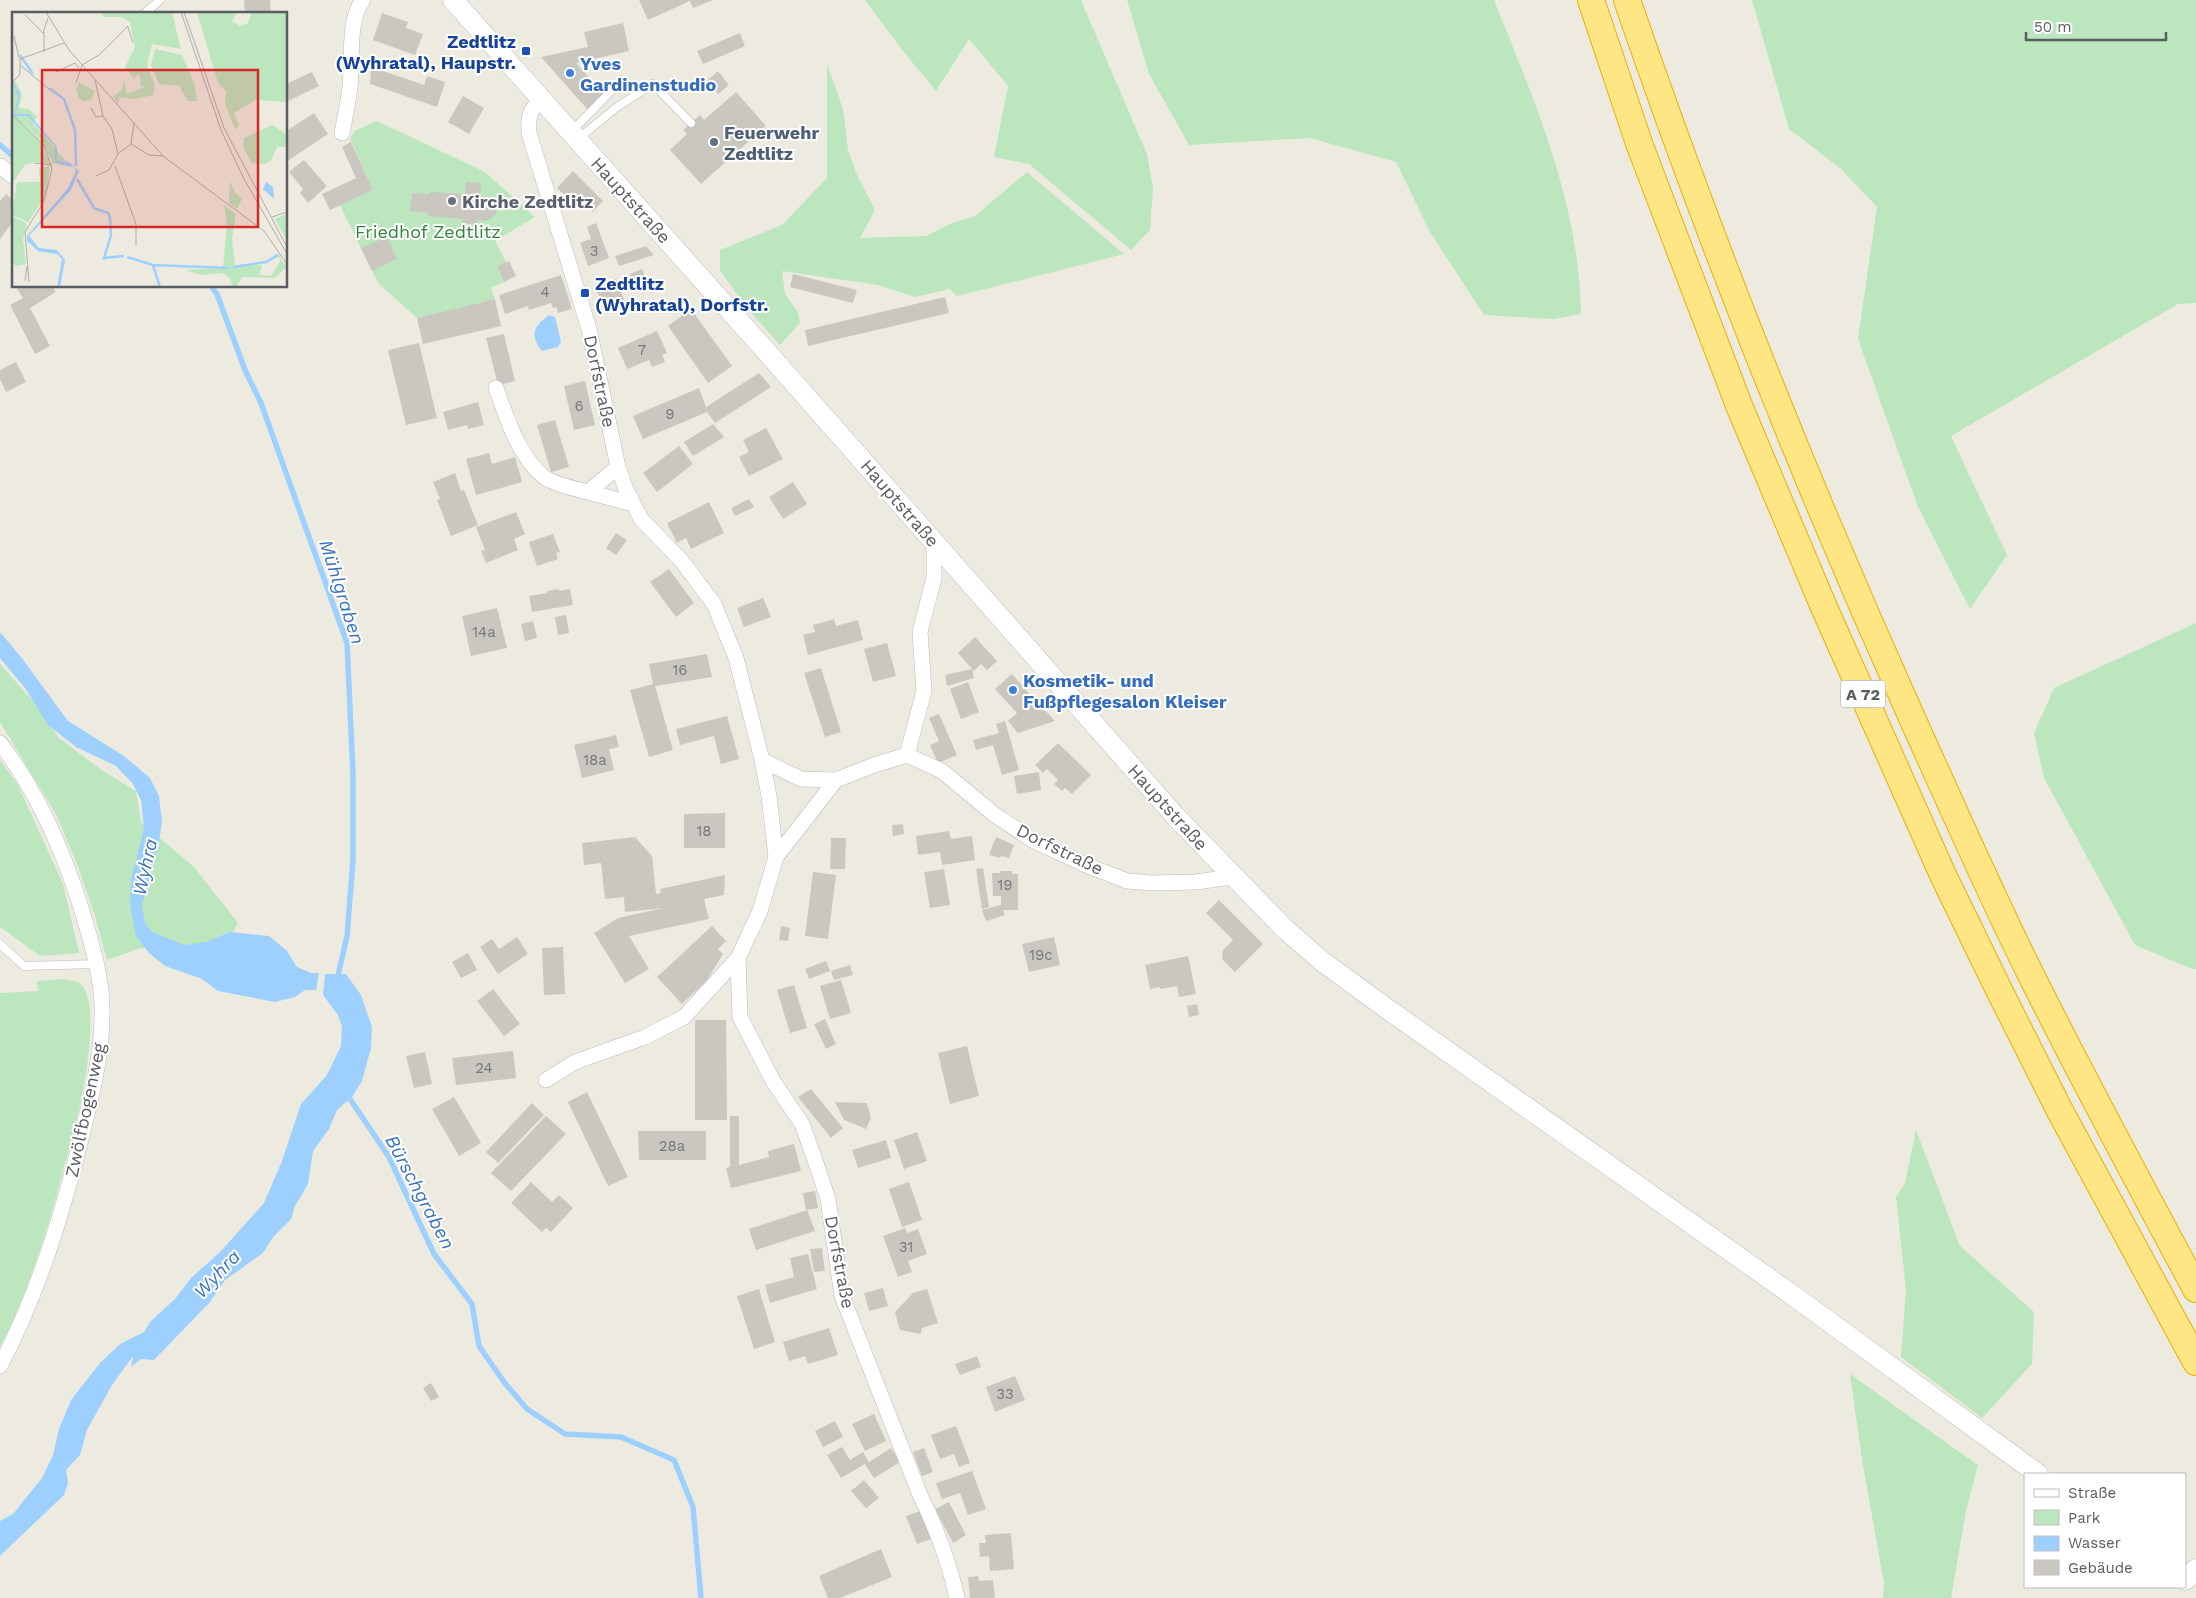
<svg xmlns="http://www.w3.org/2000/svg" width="2196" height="1598" viewBox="0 0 2196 1598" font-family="'Work Sans',sans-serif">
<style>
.green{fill:#bce6be}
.water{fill:#9ed0ff}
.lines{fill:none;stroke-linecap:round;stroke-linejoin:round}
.stream{stroke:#9ed0ff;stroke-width:5.5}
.building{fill:#cac7c0}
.lane-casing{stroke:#b8bbc0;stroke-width:9}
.street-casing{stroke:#b8bbc0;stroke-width:16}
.secondary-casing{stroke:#b9bcc3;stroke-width:21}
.highway-casing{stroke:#edaf00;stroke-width:28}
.lane{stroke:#fff;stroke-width:8}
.street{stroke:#fff;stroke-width:15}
.secondary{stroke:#fff;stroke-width:20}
.highway{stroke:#ffe685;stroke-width:26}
.transit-dot{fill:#1a4fb4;stroke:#fff;stroke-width:2}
.shop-dot{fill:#3f7fe0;stroke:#fff;stroke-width:2}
.service-dot{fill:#5c6f8a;stroke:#fff;stroke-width:2}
.worship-dot{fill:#6b7280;stroke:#fff;stroke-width:2}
.labels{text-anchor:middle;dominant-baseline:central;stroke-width:4;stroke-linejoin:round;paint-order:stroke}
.number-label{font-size:15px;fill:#75787a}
.shield{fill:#fff;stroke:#8b8e91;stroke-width:1}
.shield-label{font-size:16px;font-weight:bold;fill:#595d62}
.transit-label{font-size:18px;font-weight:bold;fill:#164399;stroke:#fff;text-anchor:end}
.shop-label{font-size:18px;font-weight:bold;fill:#366cbe;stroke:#fff;text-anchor:start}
.service-label{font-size:18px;font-weight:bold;fill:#4e5e75;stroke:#fff;text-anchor:start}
.street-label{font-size:18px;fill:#595d62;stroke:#fff}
.worship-label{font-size:18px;font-weight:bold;fill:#5b616d;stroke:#fff;text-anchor:start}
.park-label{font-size:18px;fill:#318239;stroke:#fff}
.water-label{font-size:19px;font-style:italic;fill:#3c74bc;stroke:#fff}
.inset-river{fill:none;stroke:#9ed0ff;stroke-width:2.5}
.inset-road{fill:none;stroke:#aeaeaa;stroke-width:1}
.view{fill:#d62828;fill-opacity:0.15;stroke:#d62828;stroke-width:2.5}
.inset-edge{fill:none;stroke:#595d62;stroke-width:2.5}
</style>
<rect width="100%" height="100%" fill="#edebe0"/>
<path class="green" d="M865,0H1081L1147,154L1153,188L1150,230L1131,250L1029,164L994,157L1008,86L969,39L936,91L903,51Z
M1127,0H1494C1535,102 1579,202 1581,314L1554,319L1484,315L1430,232L1396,162L1310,138L1189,145L1149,74Z
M1752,0H2196V303L2178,304L1951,436L2007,555L1970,609L1918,507L1858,339L1877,207L1840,168L1789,129Z
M827,64L843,109L848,150L856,173L875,210L860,238L926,236L952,223L975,216L1027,172L1124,254L957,296L950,289L915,297L878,285L782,271L785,294L798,312L800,323L780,345L745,306L720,270V250L782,225L827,178Z
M377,121L485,172L535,217L495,241L506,262L497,267L504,282L491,288L495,299L417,318L378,283L340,205L373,190L350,138L355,131Z
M2196,623V969H2192L2135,945L2044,778L2034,733L2054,688Z
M0,664L33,701L59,738L100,769L136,791L141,822L194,867L238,923L227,943L190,960L163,943L138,949L107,960L95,916L79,869L57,816L0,722Z
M0,760L18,785L63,884L79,953L40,956L0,927Z
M62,979L79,982C82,986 86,990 87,995C91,1006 90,1021 90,1033C88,1080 76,1125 63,1171C47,1231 29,1292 0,1347V993L38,991L37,981Z
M1916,1130L1960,1246L2034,1312L2032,1364L1982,1418L1901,1357L1906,1290L1896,1197L1905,1183Z
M1850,1374L1978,1465L1966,1511L1951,1598H1883L1884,1583L1862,1460Z"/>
<path class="water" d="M549,315L555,317L561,342L558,347L542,351C529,335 534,326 549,315Z
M0,632L21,657L68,721L124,756L150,778L159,796L162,821L159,842L142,905L145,924L154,933L185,945L206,942L230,932L269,936L287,951L297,967L311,973H319L316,990H305L295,997L275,1002L218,991L202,979L165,966L149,953L136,936L130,905L131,879L144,829L141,800L133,784L116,766L76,747L48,725L25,688L0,658Z
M325,974H346L361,995L372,1027L371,1048L362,1081L352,1097L337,1110L329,1129L313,1151L308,1184L295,1206L291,1219L273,1237L263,1253L225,1280L210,1302L154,1360L141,1359L131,1367L133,1356L112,1385L87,1430L80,1455L66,1470L68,1483L64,1495L0,1556V1521L13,1514L42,1478L53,1455L59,1429L71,1400L100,1363L120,1344L144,1332L150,1322L175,1299L191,1278L220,1252L264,1203L282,1161L301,1104L327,1075L341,1046L342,1027L338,1015L323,995Z"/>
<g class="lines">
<path class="stream" d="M0,145L14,157
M211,286L217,294L245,370L261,403L347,643L353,774V860L347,936L337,980
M346,1093L389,1157L434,1254L472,1304L479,1346L504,1382L527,1409L565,1434L621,1437L674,1460L693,1507L701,1598"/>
</g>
<path class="building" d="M244,0H270L271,14H245Z
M639,0H713L693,8L690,1L648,20Z
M382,13L408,22L406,28L423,34L415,55L373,40Z
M623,23L629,51L576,63L605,95L588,110L541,57L588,47L584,32Z
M740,33L745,46L703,64L697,51Z
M371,67L424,85L427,76L445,82L437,107L370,84Z
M718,71L729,85L718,94L707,81Z
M312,72L319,86L286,102V84Z
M736,92L766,126L701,184L670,150L687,134L683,130L700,115L704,120Z
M463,96L484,108L469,134L448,122Z
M314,113L328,134L286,162V131Z
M351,142L373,190L330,210L322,194L356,178L342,147Z
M304,160L327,186L308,203L300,193L303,189L289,172Z
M573,171L603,201L593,212L582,201L576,207L557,188Z
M466,182L481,183L480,196L489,197L496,205V214L487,221L478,220L477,225L463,223V219L428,216V213L410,211L412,193L430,194V192L465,194Z
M6,194L14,200V220L0,239V201Z
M596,223L609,258L588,266L580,243L591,239L587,227Z
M387,237L397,259L372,271L361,248Z
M646,246L654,255L619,266L615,256Z
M509,261L516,276L504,282L497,266Z
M642,269L649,286L636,291L630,274Z
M793,274L857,290L853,303L790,287Z
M561,275L572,309L558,313L556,307L553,308L551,303L529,310L528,306L505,314L499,295Z
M616,279L625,302L604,309L595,286Z
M17,286H52L56,292L30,308L50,346L35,354L10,305L23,298L16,287Z
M945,297L949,313L808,346L805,330Z
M495,299L501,326L423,344L417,318Z
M691,309L732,366L708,383L668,326Z
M657,331L667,353L662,355L665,362L652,367L649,360L627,369L618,348Z
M504,334L515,381L498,385L486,338Z
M419,343L437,418L406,425L388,350Z
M16,362L26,382L6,392L0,379V370Z
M759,373L771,387L715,423L707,412L643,439L633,416L699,388L706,407Z
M585,381L595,425L574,430L564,386Z
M478,402L484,425L468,429L467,425L448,430L443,412Z
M555,420L569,467L551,472L537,425Z
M713,424L724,437L693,456L684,442Z
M766,428L783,459L749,476L739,457L749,452L743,440Z
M679,446L693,464L657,492L643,473Z
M489,453L492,464L515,457L522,482L476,495L466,459Z
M455,473L461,491L464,490L478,525L451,536L437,500L440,499L433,482Z
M793,482L807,504L783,519L769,497Z
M749,499L754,507L735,516L731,508Z
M709,502L724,533L691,549L686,538L677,543L667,523Z
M516,512L525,534L514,539L518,550L486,563L481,551L485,550L476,527Z
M616,533L627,540L616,555L606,548Z
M553,534L560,552L556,553L558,559L537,566L529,542Z
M669,569L694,603L676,617L650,582Z
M559,589V591L570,589L573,605L532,612L529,596L547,593V591Z
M763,598L771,617L744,627L737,608Z
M497,608L507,648L471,656L462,616Z
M566,615L569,633L558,635L555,617Z
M834,619L836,626L858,620L863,640L808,655L803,635L815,632L813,625Z
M533,621L537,638L525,641L521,624Z
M975,637L997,661L987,670L981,664L974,671L958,653Z
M887,643L896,676L873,682L864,649Z
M707,654L712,677L655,686L673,750L649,757L630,690L653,684L649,664Z
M821,668L841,732L825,737L804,673Z
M972,669L974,678L947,686L945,675Z
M1012,674L1033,698L1055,721L1018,733L1008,721L1017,713L995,689Z
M968,682L979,712L961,719L950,689Z
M939,714L957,755L938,763L930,745L939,741L929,718Z
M727,716L739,759L721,764L714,736L680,745L676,729Z
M1005,721L1019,770L1002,775L993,745L976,750L973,740L999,733L996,724Z
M616,735L619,747L609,749L614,770L582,778L574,745Z
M1058,743L1091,775L1072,794L1065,788L1062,791L1054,784L1058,780L1047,769L1043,773L1035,765Z
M1039,772L1041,790L1017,794L1014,776Z
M725,813V848H684V814Z
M903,824L904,834L893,836L892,825Z
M949,831L951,839L972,836L975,860L942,865L940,852L918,855L916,836Z
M635,837L652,856L656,894L661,893L660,889L725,875L724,895L704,899L709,919L629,936L649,969L625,983L594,933L618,918L663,908L625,912L624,897L605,899L601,863L584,865L582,843Z
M996,837L1014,845L1009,858L1001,856L1000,858L989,855Z
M831,838H846L845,869H830Z
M983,868L989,907L982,909L976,869Z
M944,869L950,905L930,908L924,872Z
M1000,871H1012V874H1018V910H1003L1005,915L986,921L982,910L1001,905V896H993L992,873H1000Z
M813,872L836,875L828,939L805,936Z
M1219,900L1263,944L1235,972L1222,959L1223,950L1233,940L1206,913Z
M712,926L726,941L718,949L723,954L707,980L682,1004L657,977Z
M781,926L790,928L788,941L779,940Z
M517,937L528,954L498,974L480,947L492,939L499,949Z
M1054,937L1060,965L1029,972L1022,944Z
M563,947L565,994L544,995L542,948Z
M468,953L477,970L461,978L452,962Z
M1188,956L1196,994L1179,997L1177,986L1160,989V987L1150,989L1145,965Z
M826,961L830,971L809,979L805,969Z
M850,965L853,975L834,980L831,971Z
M841,980L851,1013L830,1019L820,986Z
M794,985L807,1028L790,1033L777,990Z
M493,989L520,1024L504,1036L477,1001Z
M1197,1004L1199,1015L1189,1017L1187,1006Z
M825,1019L836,1044L826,1049L814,1024Z
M695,1020H726L727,1120H695Z
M967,1046L979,1096L950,1104L938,1053Z
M513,1051L516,1078L456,1085L452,1058Z
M425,1052L432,1084L414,1088L406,1056Z
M811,1089L843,1128L831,1138L798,1097Z
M587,1092L628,1177L608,1186L568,1102Z
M454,1097L481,1143L459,1156L432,1109Z
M835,1102L867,1103L871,1118L866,1129L844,1120Z
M532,1103L544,1115L498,1163L486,1152Z
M546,1116L566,1134L511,1191L491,1173Z
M730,1116H739V1165L769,1157L768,1151L794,1144L801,1171L731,1188L726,1168L730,1167Z
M638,1131H706V1160H639Z
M917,1132L927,1161L904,1169L894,1140Z
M886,1140L891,1158L858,1168L852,1150Z
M531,1182L552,1202L559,1195L573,1208L551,1232L546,1228L542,1232L511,1203Z
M909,1182L922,1220L902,1227L889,1189Z
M815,1191L818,1208L806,1210L803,1193Z
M807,1210L815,1231L756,1250L749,1229Z
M905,1228L907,1233L918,1229L927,1254L908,1261L912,1272L898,1277L883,1236Z
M822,1248L825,1271L814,1272L810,1249Z
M808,1254L817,1289L770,1303L765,1285L794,1277L790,1258Z
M883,1288L888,1306L869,1311L864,1293Z
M759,1289L775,1342L754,1349L737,1296Z
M927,1289L938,1323L922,1328L921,1334L900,1330L895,1312L913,1293Z
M829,1328L838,1355L808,1364L805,1356L789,1361L783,1342Z
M977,1356L981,1367L960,1375L955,1364Z
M1015,1376L1025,1400L995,1412L986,1387Z
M431,1383L439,1397L431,1401L423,1388Z
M874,1414L886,1441L865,1451L852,1424Z
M835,1421L843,1437L823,1447L815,1431Z
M956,1426L970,1463L959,1467L954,1454L940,1459L931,1435Z
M842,1447L850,1460L863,1452L869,1462L891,1448L900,1462L874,1478L865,1464L841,1478L827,1455Z
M924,1448L933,1472L922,1476L913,1452Z
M972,1471L986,1509L968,1515L960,1493L942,1499L936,1483Z
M864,1480L879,1498L866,1508L851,1491Z
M949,1502L966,1535L953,1543L935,1509Z
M920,1511L931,1539L917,1544L906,1516Z
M1011,1533L1014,1569L990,1571L989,1556L980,1557L979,1543H986L985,1535Z
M881,1549L892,1577L840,1598H828L819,1576Z
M978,1576L979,1581L993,1580L995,1598H970L968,1577Z"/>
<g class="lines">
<defs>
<path id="lane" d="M144,14L160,0
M571,132L622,80
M578,139L617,107L653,84L691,123
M0,944L24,966L97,964"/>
<path id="street" d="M541,99C530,110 528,116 529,133L589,329L618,467L625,487L641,519L681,560L714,604L736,658L762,760L769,796L776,857L760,911L738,958L684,1017L645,1037L575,1062L546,1080
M342,133C345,118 348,102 350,87C353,63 347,20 363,0
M0,166L14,177
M496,388C507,418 518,456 544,477C553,484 576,489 588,492L618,467
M588,492L633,504
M0,743C44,800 71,869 90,938C96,961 102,985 102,1008C103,1051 92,1095 82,1135C62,1215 38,1294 0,1366
M907,755L924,691L920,632L934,578V542
M762,760L801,779L836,780
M776,857L836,780L874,765L907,755L942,771L995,815L1034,841L1086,865L1127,881L1152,883L1196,882L1232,877
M738,958L740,1017L773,1081L802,1124L815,1160L828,1199L842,1296L920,1495C937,1529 949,1562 957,1598"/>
<path id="secondary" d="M453,0L765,350L1176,817L1285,929L1323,962L1386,1008L1798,1299L2038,1474
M2185,1580L2196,1569"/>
<path id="highway" d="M1591,0L1640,146L1740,408L1823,605L1943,875L1999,990L2060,1111L2196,1362
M1627,0C1711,244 1806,483 1912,718C1951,804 1989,891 2031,975C2084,1081 2140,1185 2196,1289"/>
</defs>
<use href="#lane" class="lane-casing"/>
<use href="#street" class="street-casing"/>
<use href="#secondary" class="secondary-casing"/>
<use href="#highway" class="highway-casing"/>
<use href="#lane" class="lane"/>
<use href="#street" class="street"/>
<use href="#secondary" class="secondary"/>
<use href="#highway" class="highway"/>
</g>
<g class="transit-dot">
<rect x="521" y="46" width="10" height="10" rx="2.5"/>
<rect x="580" y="288" width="10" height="10" rx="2.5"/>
</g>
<g class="shop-dot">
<circle cx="570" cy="73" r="5"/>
<circle cx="1013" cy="690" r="5"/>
</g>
<circle class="service-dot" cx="714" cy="142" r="5"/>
<circle class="worship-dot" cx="452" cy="201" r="5"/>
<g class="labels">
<g class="number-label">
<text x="594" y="251">3</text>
<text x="545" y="292">4</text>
<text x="642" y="350">7</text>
<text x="579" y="406">6</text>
<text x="670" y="414">9</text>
<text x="484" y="632">14a</text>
<text x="680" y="670">16</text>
<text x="595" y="760">18a</text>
<text x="704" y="831">18</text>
<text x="1005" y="885">19</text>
<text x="1041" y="955">19c</text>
<text x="484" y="1068">24</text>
<text x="672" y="1146">28a</text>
<text x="906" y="1247">31</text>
<text x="1005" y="1394">33</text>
</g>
<rect class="shield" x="1840.5" y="680.5" width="45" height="27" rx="4"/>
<g class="shield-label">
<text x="1863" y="694">A 72</text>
</g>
<g class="transit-label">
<text x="516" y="41">Zedtlitz<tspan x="516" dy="21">(Wyhratal), Haupstr.</tspan></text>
<text x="595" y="283" text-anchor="start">Zedtlitz<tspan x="595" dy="21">(Wyhratal), Dorfstr.</tspan></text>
</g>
<g class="shop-label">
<text x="580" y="63">Yves<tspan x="580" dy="21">Gardinenstudio</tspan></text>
<text x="1023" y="680">Kosmetik- und<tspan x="1023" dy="21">Fußpflegesalon Kleiser</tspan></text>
</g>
<g class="service-label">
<text x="724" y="132">Feuerwehr<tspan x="724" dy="21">Zedtlitz</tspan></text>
</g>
<g class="street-label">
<text transform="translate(631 200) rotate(48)">Hauptstraße</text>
<text transform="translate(600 381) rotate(78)">Dorfstraße</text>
<text transform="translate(900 503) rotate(49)">Hauptstraße</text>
<text transform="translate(1168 807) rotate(48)">Hauptstraße</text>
<text transform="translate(1060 849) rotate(26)">Dorfstraße</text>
<text transform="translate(85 1110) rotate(-78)">Zwölfbogenweg</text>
<text transform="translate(840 1262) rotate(79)">Dorfstraße</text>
</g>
<g class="worship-label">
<text x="462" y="201">Kirche Zedtlitz</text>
</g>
<g class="park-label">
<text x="428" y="231">Friedhof Zedtlitz</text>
</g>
<g class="water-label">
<text transform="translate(342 592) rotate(72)">Mühlgraben</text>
<text transform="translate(145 867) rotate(-78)">Wyhra</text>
<text transform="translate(420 1192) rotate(62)">Bürschgraben</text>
<text transform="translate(217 1274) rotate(-47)">Wyhra</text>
</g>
</g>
<g transform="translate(12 12)">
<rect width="275" height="275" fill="#edebe0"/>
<path d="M88,0H160L169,37L140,32L135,54L143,73L141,83L124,87L107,85V92L101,85L111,76V65L115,82L132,75L128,74L129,67L126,62L122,67L113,55L123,35L118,10L110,5H92ZM185,0H225L220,9L228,14L236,11L240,0H275V90L244,88L222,101L227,113L223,118L213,91L214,79L206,71ZM143,37L170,43L182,70L185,89H176L167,74L147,72L139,53ZM3,69L10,82L7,96L17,97L25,105L21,111L54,149L41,152L30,129L4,106L28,130L38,152L17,149L22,150L13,153L0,172V73ZM67,70L83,79L79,88L71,89L67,86L64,78ZM260,113L275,122V135H265L259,149L252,152L240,151L231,135L232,126ZM38,154L34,183L16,210L0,203L5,170H28L27,156ZM218,169L223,180L230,187L225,197L217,191ZM212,193L224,202L220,227L223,254L250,253L247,263L259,264L269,248L266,245L255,250L266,241L274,255L263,266L230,265L224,275H220L219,267L211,261L189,263L174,258L211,256L215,213ZM275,202V229L263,207ZM0,204L15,212L11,228L14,252L4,254L0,250Z" fill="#bce6be"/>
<path d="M0,68L8,82L4,102H17L45,135V149L57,150L67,159L59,178L17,224L27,236L45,238L53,248L48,275H45L50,247L45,242L26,239L15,229V224L56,176L64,159L62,155L45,152L43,147V135L16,104H2L6,85ZM254,170L261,175L262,187L251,177Z" fill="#9ed0ff"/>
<path class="inset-river" d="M8,43L21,62M37,76L52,87L63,118L64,154M65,167L82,196L96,201L98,206L99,223L92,246L112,244M115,245L141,253L216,256M141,253L148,275M221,255L254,250L266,243"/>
<path class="inset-road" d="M34,0L57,38L151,144L252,219L275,252M169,0L209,118L232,167L275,242M172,0L212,116L275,235M13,3L31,21L36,6M116,15L121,31M2,24L7,46M32,40V20M8,47L52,31M8,53L38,78M44,60L63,51L67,56M83,68L91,104L100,117L106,142L97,158L84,164M0,71L8,62V47M64,71L70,53L87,43L116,14M79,96L84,105L91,104M0,103L32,133L40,157L32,189L13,220L17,270M119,132L122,111M107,141L119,132L137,143L151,144M22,151L40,153M103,154L124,212V234M260,205L275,200M13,269L15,254"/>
<path class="view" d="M30,58H246V215H30Z"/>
<rect width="275" height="275" class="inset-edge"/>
</g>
<rect x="2024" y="1473" width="162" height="115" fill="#ffffff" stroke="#bdbec0"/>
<rect x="2034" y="1489" width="25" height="8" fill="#ffffff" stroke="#bdbec0"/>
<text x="2068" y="1498" font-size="15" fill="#595d62">Straße</text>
<rect x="2034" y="1510" width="25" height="15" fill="#bce6be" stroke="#bdbec0"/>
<text x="2068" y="1523" font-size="15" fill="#595d62">Park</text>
<rect x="2034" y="1536" width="25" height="15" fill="#9ed0ff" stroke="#bdbec0"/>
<text x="2068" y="1548" font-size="15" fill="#595d62">Wasser</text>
<rect x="2034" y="1560" width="25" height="15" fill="#cac7c0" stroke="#bdbec0"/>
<text x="2068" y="1573" font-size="15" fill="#595d62">Gebäude</text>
<path d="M2026 32v8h140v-8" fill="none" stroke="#595d62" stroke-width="2.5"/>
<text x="2034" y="32" font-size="15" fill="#595d62" stroke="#ffffff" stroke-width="4" paint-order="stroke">50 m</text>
</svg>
